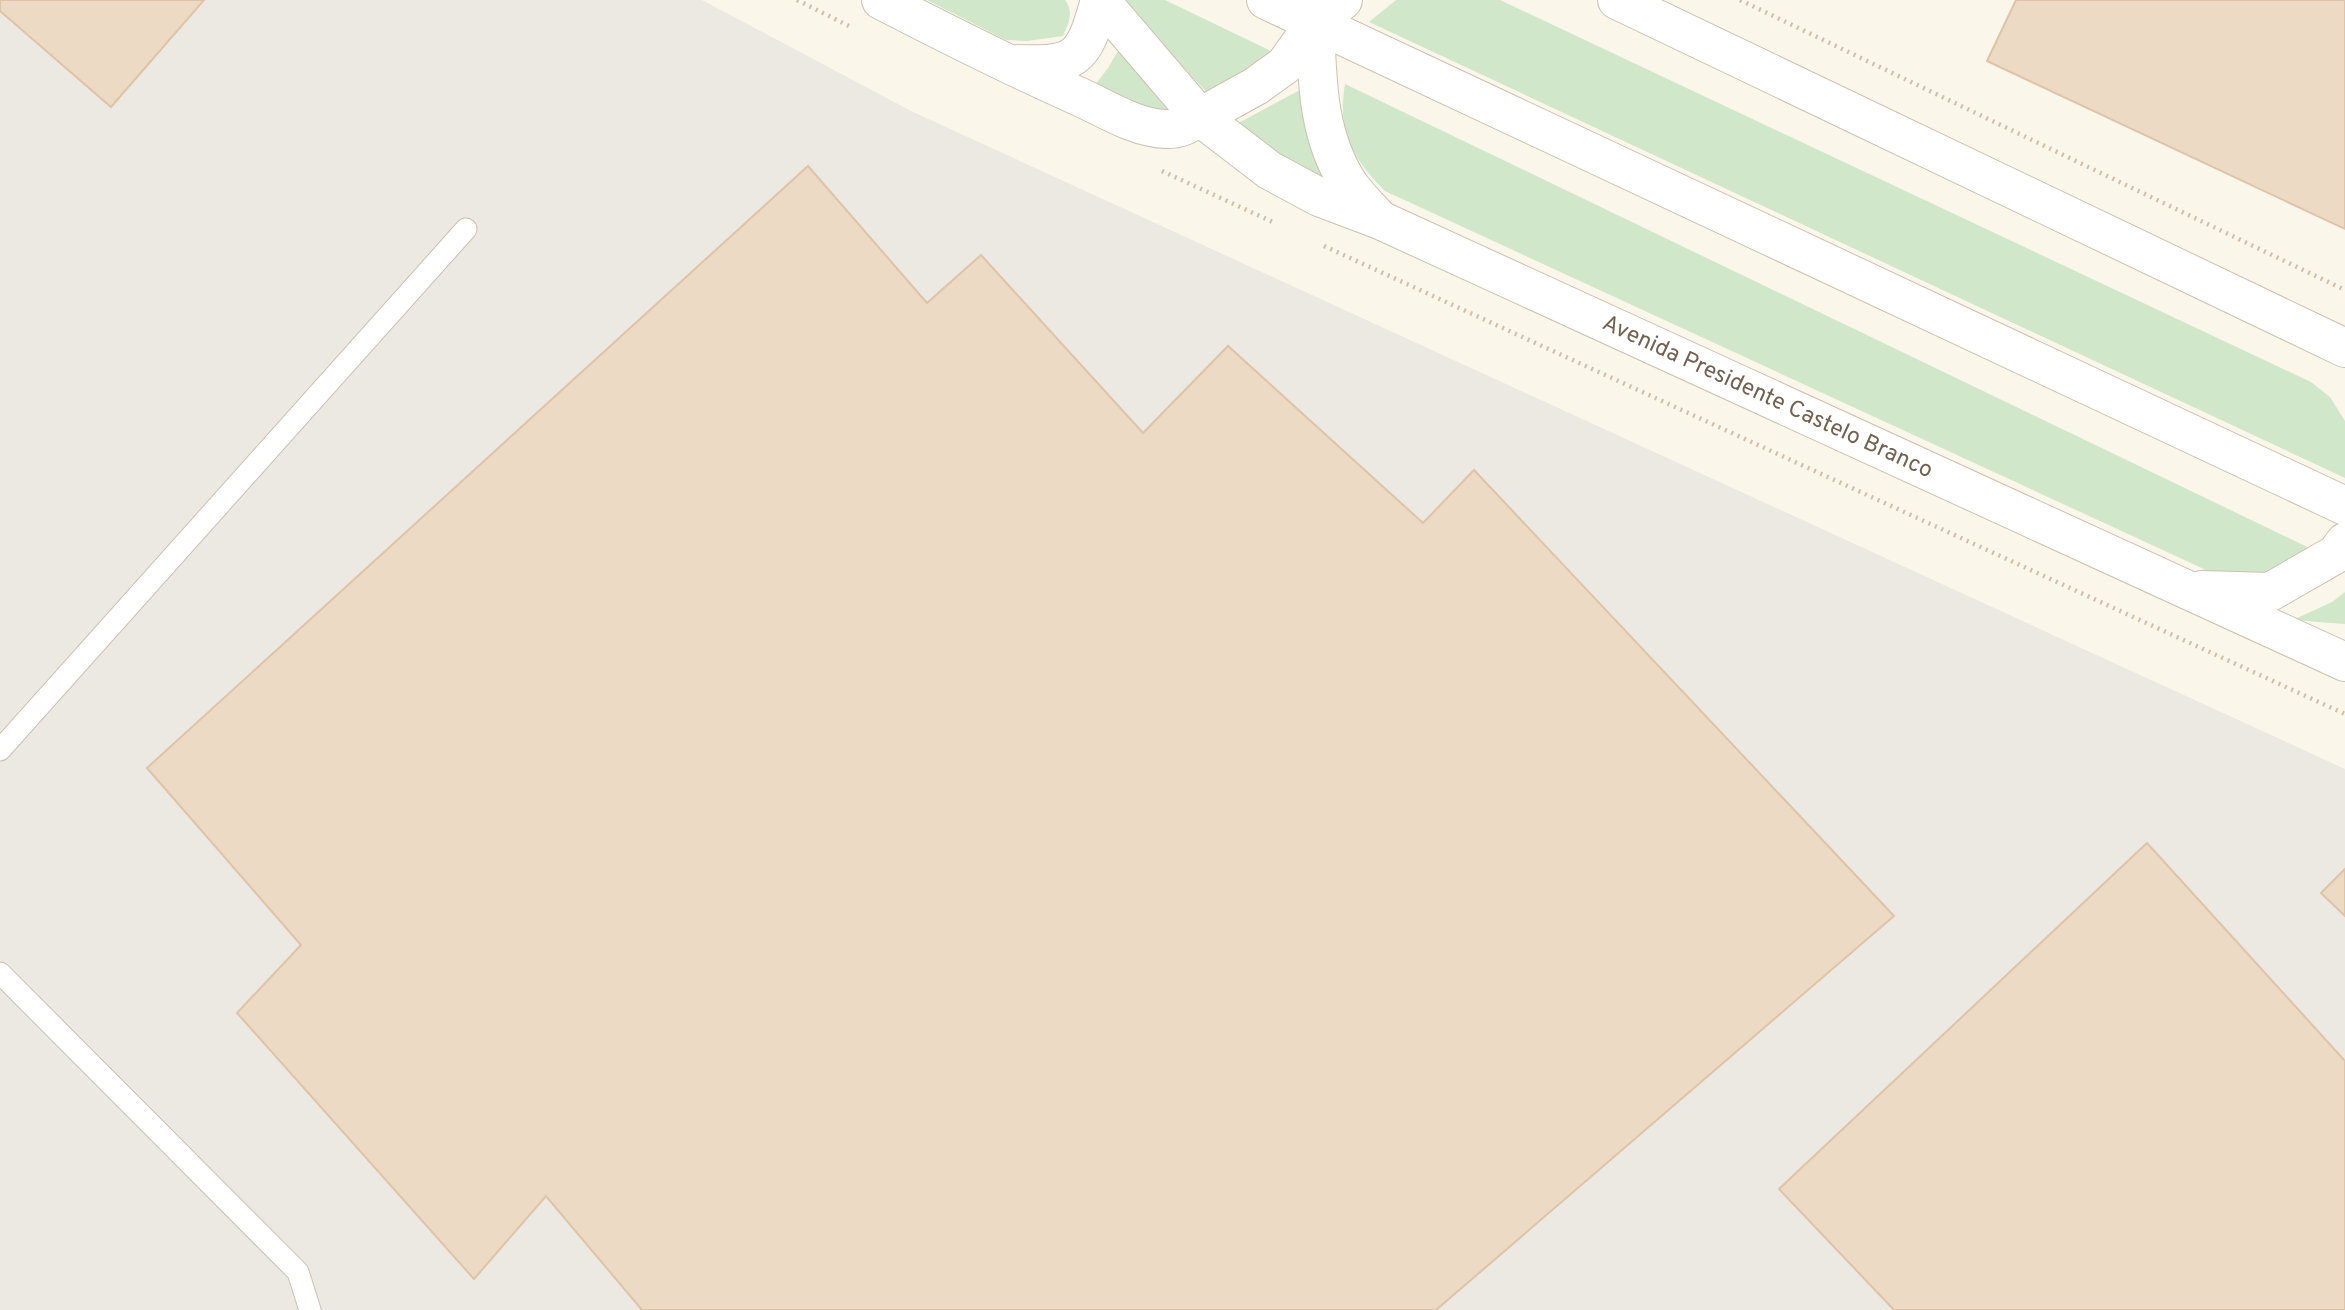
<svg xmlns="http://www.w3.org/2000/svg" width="2345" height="1310" viewBox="0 0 2345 1310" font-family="Overpass,sans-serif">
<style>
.industrial{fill:#ece8e2}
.green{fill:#d1e7c9}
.building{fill:#eddac4;stroke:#dec3a6;stroke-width:2}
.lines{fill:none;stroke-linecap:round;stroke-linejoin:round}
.service-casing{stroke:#ccc0b1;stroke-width:23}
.minor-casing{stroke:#ccc0b1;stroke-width:40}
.secondary-casing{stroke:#cec1ae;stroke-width:40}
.path{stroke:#d2bea7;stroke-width:4.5;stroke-dasharray:2 5;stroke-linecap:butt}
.service{stroke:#fff;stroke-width:21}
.minor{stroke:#fff;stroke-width:38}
.secondary{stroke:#fff;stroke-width:38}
.labels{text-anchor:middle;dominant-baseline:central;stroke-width:7;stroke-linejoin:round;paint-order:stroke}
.street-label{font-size:23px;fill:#726150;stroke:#fdfaf0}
</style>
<rect width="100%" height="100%" fill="#faf6ea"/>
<path class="industrial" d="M0,0H702L911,111L2345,769V1310H0Z"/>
<path class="green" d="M927,0H1065C1074,12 1069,23 1063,36L1027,41L1006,40Z
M1121,0H1165L1275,53L1210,96Z
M1396,0H1500L2311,382L2330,397L2345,421V478L1369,22Z
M1121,46L1176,120L1092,89L1108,68Z
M1345,84L2324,555L2280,579L2232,582L1385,191C1352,158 1337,131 1345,84Z
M1300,90L1333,190L1229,128Z
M2345,592V624L2293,620L2332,602Z"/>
<path class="building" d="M0,0H204L111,107L0,11Z
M2016,0H2345V229L1987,61Z
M808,166L927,303L981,255L1143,433L1228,346L1423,523L1474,470L1894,916L1436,1310H642L546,1196L474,1279L237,1013L301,945L147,768Z
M2147,843L2345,1061V1310H1894L1779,1189Z
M2345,869V916L2321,893Z"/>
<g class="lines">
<defs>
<path id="service" d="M0,750L466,229
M0,973L298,1272L310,1310"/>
<path id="minor" d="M881,0C947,34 1012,67 1080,97C1106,109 1136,128 1165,129C1179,130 1189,124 1200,117
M1012,64C1076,66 1083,62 1100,0"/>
<g id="secondary">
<path id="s1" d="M1100,0L1200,117L1269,170L1319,197L1380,220L2345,662"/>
<path d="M1266,0L2345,506"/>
<path d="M1343,0L1315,23C1317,79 1317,137 1350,186C1358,197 1369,208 1379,219"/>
<path d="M1617,0L2345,348"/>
<path d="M1200,117L1256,86L1285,65L1315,23L1317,16"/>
<path d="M2202,590L2270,592L2336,554L2345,542"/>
</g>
</defs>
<use href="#service" class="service-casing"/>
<use href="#minor" class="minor-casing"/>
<use href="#secondary" class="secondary-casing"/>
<path class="path" d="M797,0L849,26
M1740,0L2345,290
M1162,171L1275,223
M1324,246L2345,714"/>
<use href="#service" class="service"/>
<use href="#minor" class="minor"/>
<use href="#secondary" class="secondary"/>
</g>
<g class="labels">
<g class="street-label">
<text stroke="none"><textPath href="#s1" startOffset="789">Avenida Presidente Castelo Branco</textPath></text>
</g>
</g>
</svg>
